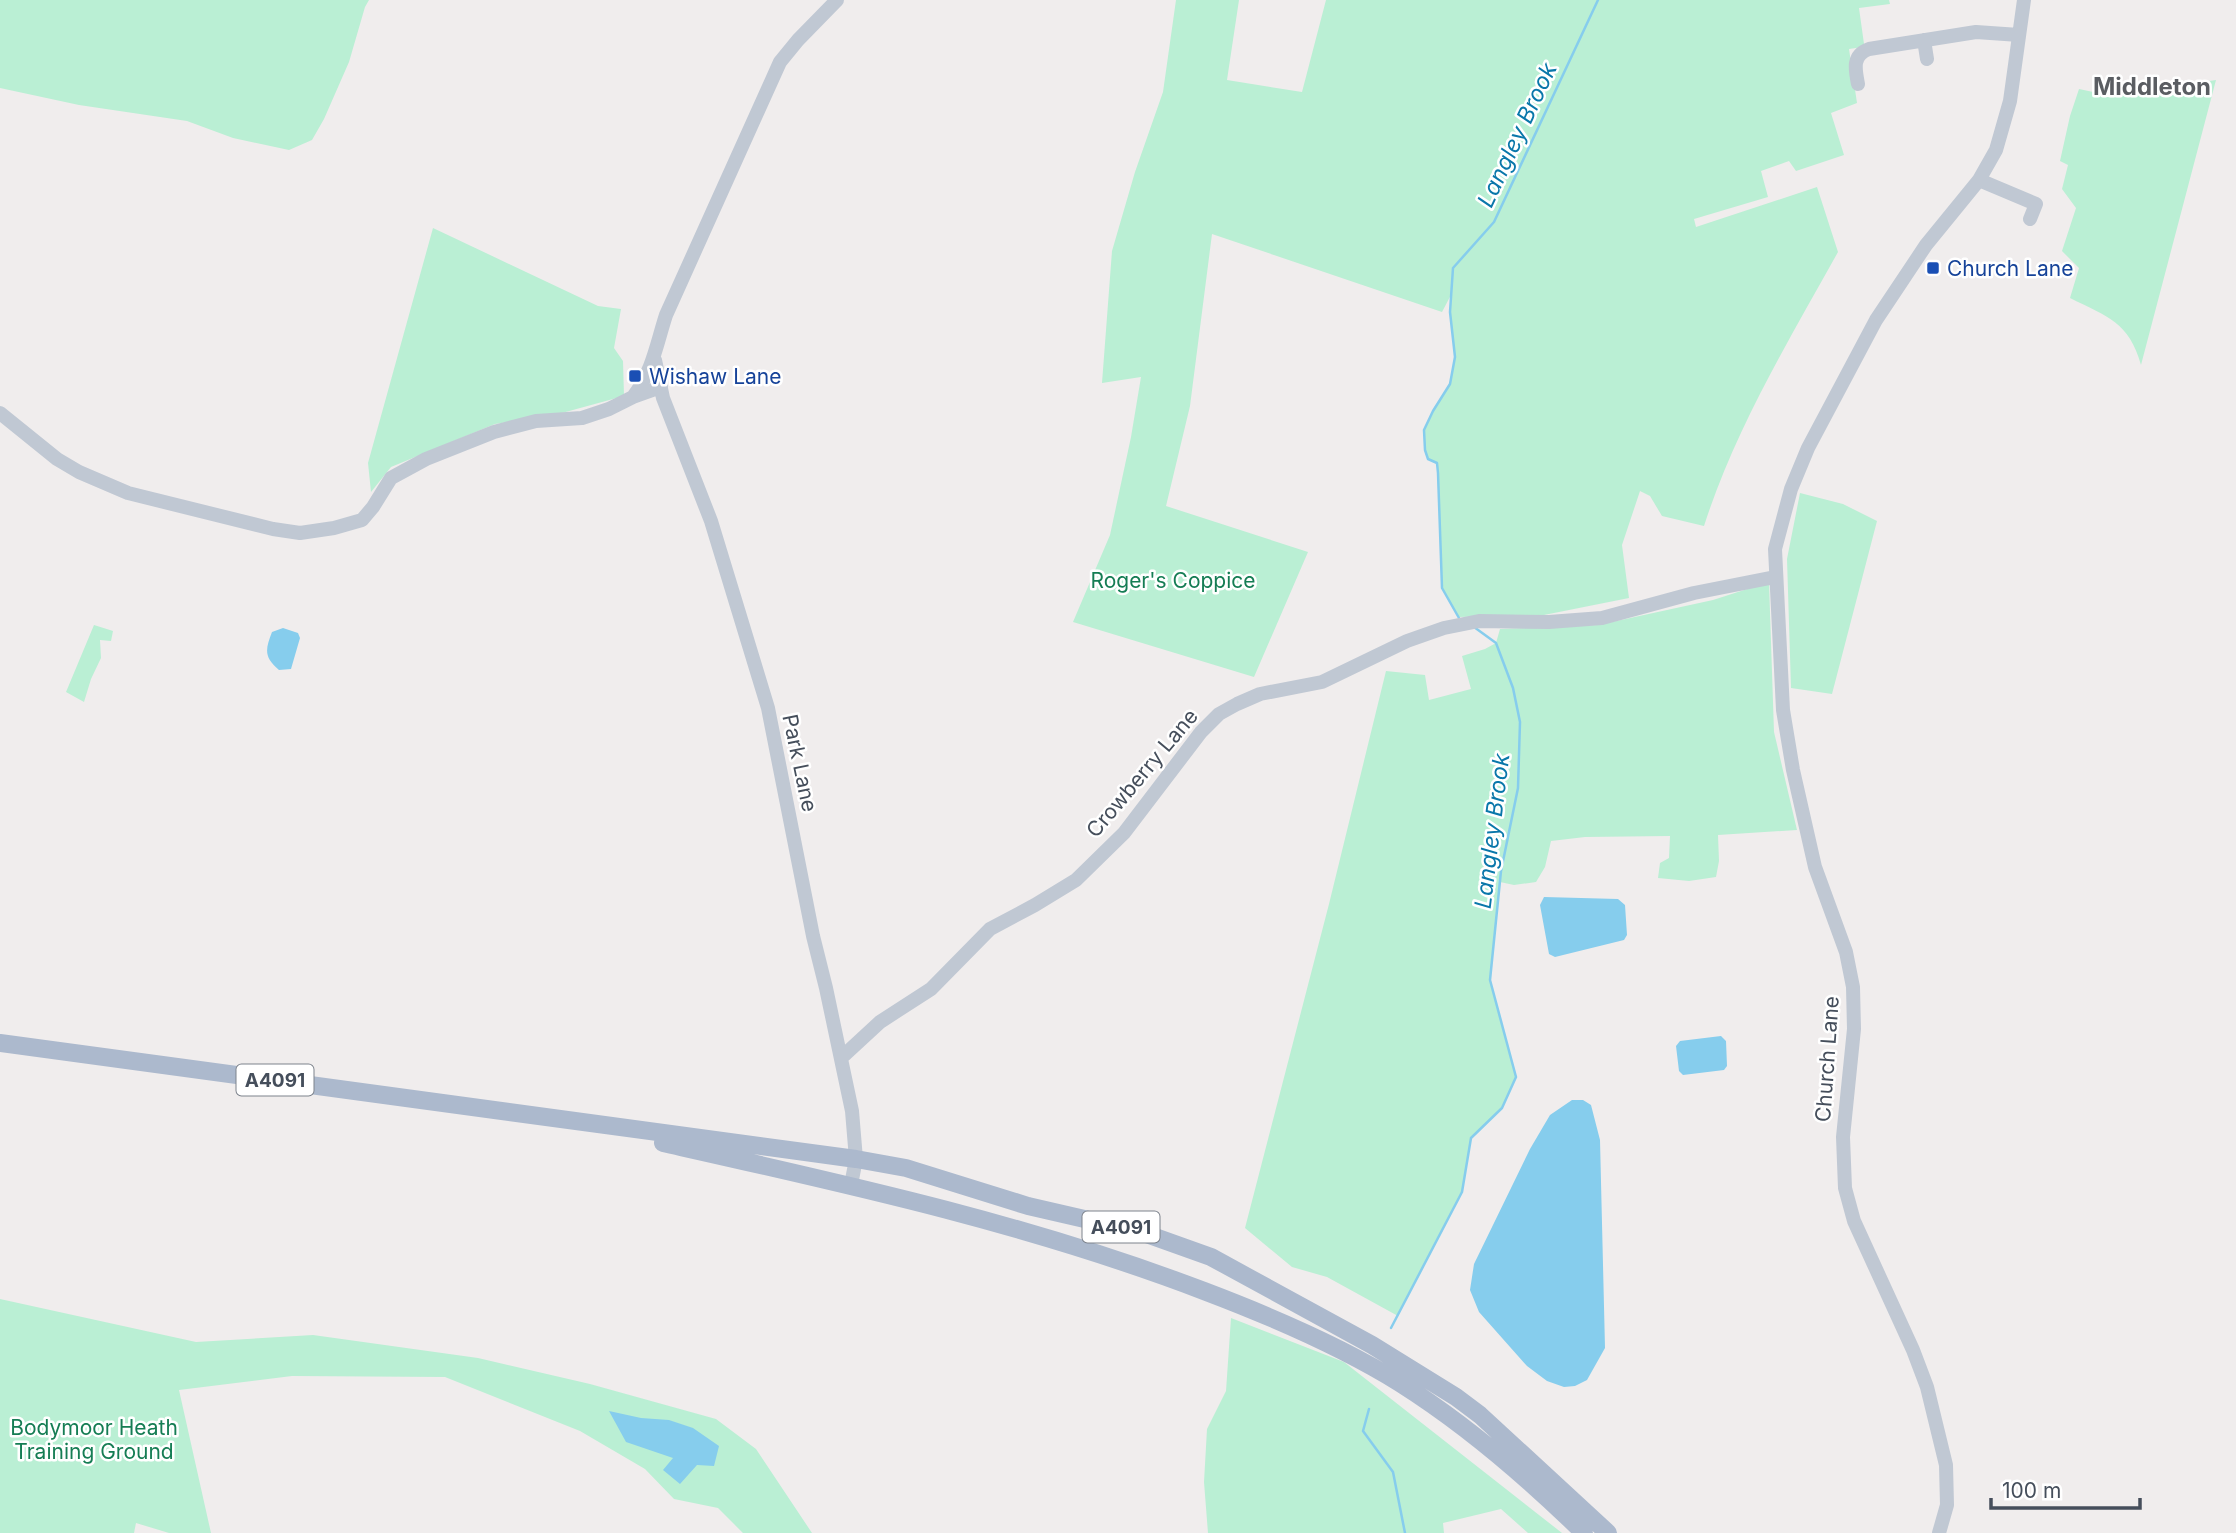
<svg xmlns="http://www.w3.org/2000/svg" width="2236" height="1533" viewBox="0 0 2236 1533" font-family="Inter,sans-serif">
<style>
.green{fill:#baefd4}
.water{fill:#86cded}
.lines{fill:none;stroke-linecap:round;stroke-linejoin:round}
.stream{stroke:#86cded;stroke-width:2.5}
.minor{stroke:#c0c8d3;stroke-width:14}
.major{stroke:#acb9cd;stroke-width:18}
.transit-dot{fill:#1a4fb4;stroke:#fff;stroke-width:2.5}
.labels{text-anchor:middle;dominant-baseline:central;stroke-width:5;stroke-linejoin:round;paint-order:stroke}
.shield{fill:#fff;stroke:#7d838c;stroke-width:2}
.shield-label{font-size:19px;font-weight:bold;fill:#454e5b}
.transit-label{font-size:21px;fill:#164399;stroke:#fff;text-anchor:start}
.park-label{font-size:21px;fill:#157d54;stroke:#fff}
.street-label{font-size:21px;fill:#454e5b;stroke:#fff}
.water-label{font-size:23px;font-style:italic;fill:#0977aa;stroke:#fff}
.quarter-label{font-size:24px;font-weight:bold;fill:#5a5d62;stroke:#fff}
</style>
<rect width="100%" height="100%" fill="#f0eded"/>
<path class="green" d="M0,0H369L365,7L349,62L324,119L312,140L289,150L233,138L187,121L79,105L0,88Z
M1176,0H1239L1227,80L1302,92L1326,0H1889L1890,4L1859,8L1864,44L1863,47L1849,49L1857,103L1831,113L1844,155L1796,171L1789,161L1761,171L1768,197L1694,219L1696,227L1817,187L1838,252C1789,340 1735,429 1704,526L1662,516L1650,496L1640,491L1622,545L1629,598L1544,615L1458,617L1442,588L1437,464L1428,459L1425,450L1424,430L1433,411L1450,384L1455,357L1450,312L1452,293L1442,312L1212,234L1190,406L1166,506L1308,552L1254,677L1073,622L1110,535L1131,437L1141,377L1102,383L1112,251L1135,172L1163,92Z
M2216,80L2141,365C2129,322 2108,317 2070,298L2079,268L2062,251L2076,208L2062,189L2068,165L2060,161L2070,116L2079,89L2112,96Z
M433,228L598,306L621,309L614,348L623,361L624,396L551,416L495,424L391,467L371,492L368,463Z
M1800,493L1843,504L1877,521L1832,694L1791,688L1787,559Z
M1769,582L1774,732L1797,830L1718,835L1719,861L1716,877L1689,881L1658,878L1660,863L1669,858L1670,836L1585,837L1551,841L1545,867L1536,882L1514,885L1500,882L1490,980L1516,1077L1502,1108L1471,1138L1462,1192L1401,1310L1398,1316L1327,1277L1292,1267L1245,1228L1329,904L1386,671L1425,675L1429,700L1471,689L1462,656L1485,649L1496,643L1500,629L1598,625L1713,600Z
M94,625L113,631L111,641L100,640L101,658L91,679L84,702L66,692Z
M0,1299L196,1342L313,1335L478,1358L590,1384L716,1419L756,1449L812,1533H743L718,1508L674,1499L645,1469L580,1431L445,1377L292,1376L179,1390L211,1533H169L136,1523L134,1533H0Z
M1231,1318L1344,1362L1562,1533H1528L1501,1509L1443,1523L1444,1533H1208L1204,1482L1207,1429L1226,1391Z"/>
<path class="water" d="M283,628L298,633L300,638L291,669L279,670C264,657 265,650 272,632Z
M1544,897L1618,899L1625,905L1627,935L1624,940L1555,957L1549,954L1540,905Z
M1721,1036L1726,1041L1727,1066L1724,1070L1683,1075L1679,1071L1676,1046L1680,1041Z
M1572,1100H1583L1591,1105L1600,1140L1605,1348L1587,1380L1575,1386L1564,1387L1547,1381L1527,1366L1479,1312L1470,1290L1474,1264L1530,1149L1550,1115Z
M609,1411L641,1418L669,1420L693,1428L719,1446L714,1466L697,1465L680,1484L663,1470L673,1458L626,1442Z"/>
<g class="lines">
<path class="stream" d="M1459,618L1442,588L1438,473L1437,463L1428,459L1425,450L1424,430L1433,411L1450,384L1455,357L1450,312L1453,268L1494,222L1598,0
M1391,1328L1462,1192L1471,1138L1502,1108L1516,1077L1490,980L1501,871L1518,788L1520,722L1513,688L1496,643L1474,627
M1369,1409L1363,1431L1393,1472L1405,1533"/>
<path class="minor" d="M1924,40L1927,59
M1858,84C1855,69 1852,55 1869,49L1976,32L2019,35
M1979,180L2036,204L2030,219
M655,360L663,398L711,521L768,708L813,936L826,988L852,1111L856,1159L851,1185
M633,397C653,370 656,346 666,315L780,62L798,40L837,0
M0,413L57,459L79,472L128,493L273,529L300,533L334,528L362,520L373,507L391,478L426,459L494,432L536,421L582,418L609,409L633,397L661,387
M841,1058L880,1022L931,989L990,929L1035,905L1076,880L1124,833L1201,732L1219,714L1237,704L1260,694L1322,682L1407,641L1444,628L1479,621L1549,622L1602,618L1694,593L1775,577
M1939,1533L1947,1505L1946,1465L1927,1387L1913,1350L1854,1221L1845,1188L1843,1137L1854,1029L1853,987L1846,952L1815,867L1793,770L1783,710L1775,549L1791,489L1808,448L1876,320L1926,245L1979,180L1996,150L2010,101L2024,0"/>
<path class="major" d="M0,1043L856,1159L906,1168L1028,1206L1141,1232L1211,1257L1372,1345L1456,1397L1480,1415L1608,1533
M663,1143C846,1184 1029,1224 1204,1291C1270,1316 1339,1345 1400,1383C1468,1426 1527,1477 1584,1533"/>
</g>
<g class="transit-dot">
<rect x="1926" y="261" width="14" height="14" rx="3.5"/>
<rect x="628" y="369" width="14" height="14" rx="3.5"/>
</g>
<g class="labels">
<g class="shield">
<rect x="236.5" y="1064.5" width="77" height="31" rx="5"/>
<rect x="1082.5" y="1211.5" width="77" height="31" rx="5"/>
</g>
<g class="shield-label">
<text x="275" y="1080">A4091</text>
<text x="1121" y="1227">A4091</text>
</g>
<g class="transit-label">
<text x="1947" y="268">Church Lane</text>
<text x="649" y="376">Wishaw Lane</text>
</g>
<g class="park-label">
<text x="1173" y="580">Roger's Coppice</text>
<text x="94" y="1427">Bodymoor Heath<tspan x="94" dy="24">Training Ground</tspan></text>
</g>
<g class="street-label">
<text transform="translate(800 763) rotate(78)">Park Lane</text>
<text transform="translate(1142 773) rotate(-50)">Crowberry Lane</text>
<text transform="translate(1827 1059) rotate(-86)">Church Lane</text>
</g>
<g class="water-label">
<text transform="translate(1517 135) rotate(-65)">Langley Brook</text>
<text transform="translate(1492 831) rotate(-83)">Langley Brook</text>
</g>
<g class="quarter-label">
<text x="2152" y="86">Middleton</text>
</g>
</g>
<path d="M1991 1498v10h149v-10" fill="none" stroke="#454e5b" stroke-width="3.5"/>
<text x="2002" y="1498" font-size="21" fill="#454e5b" stroke="#ffffff" stroke-width="5" paint-order="stroke">100 m</text>
</svg>
